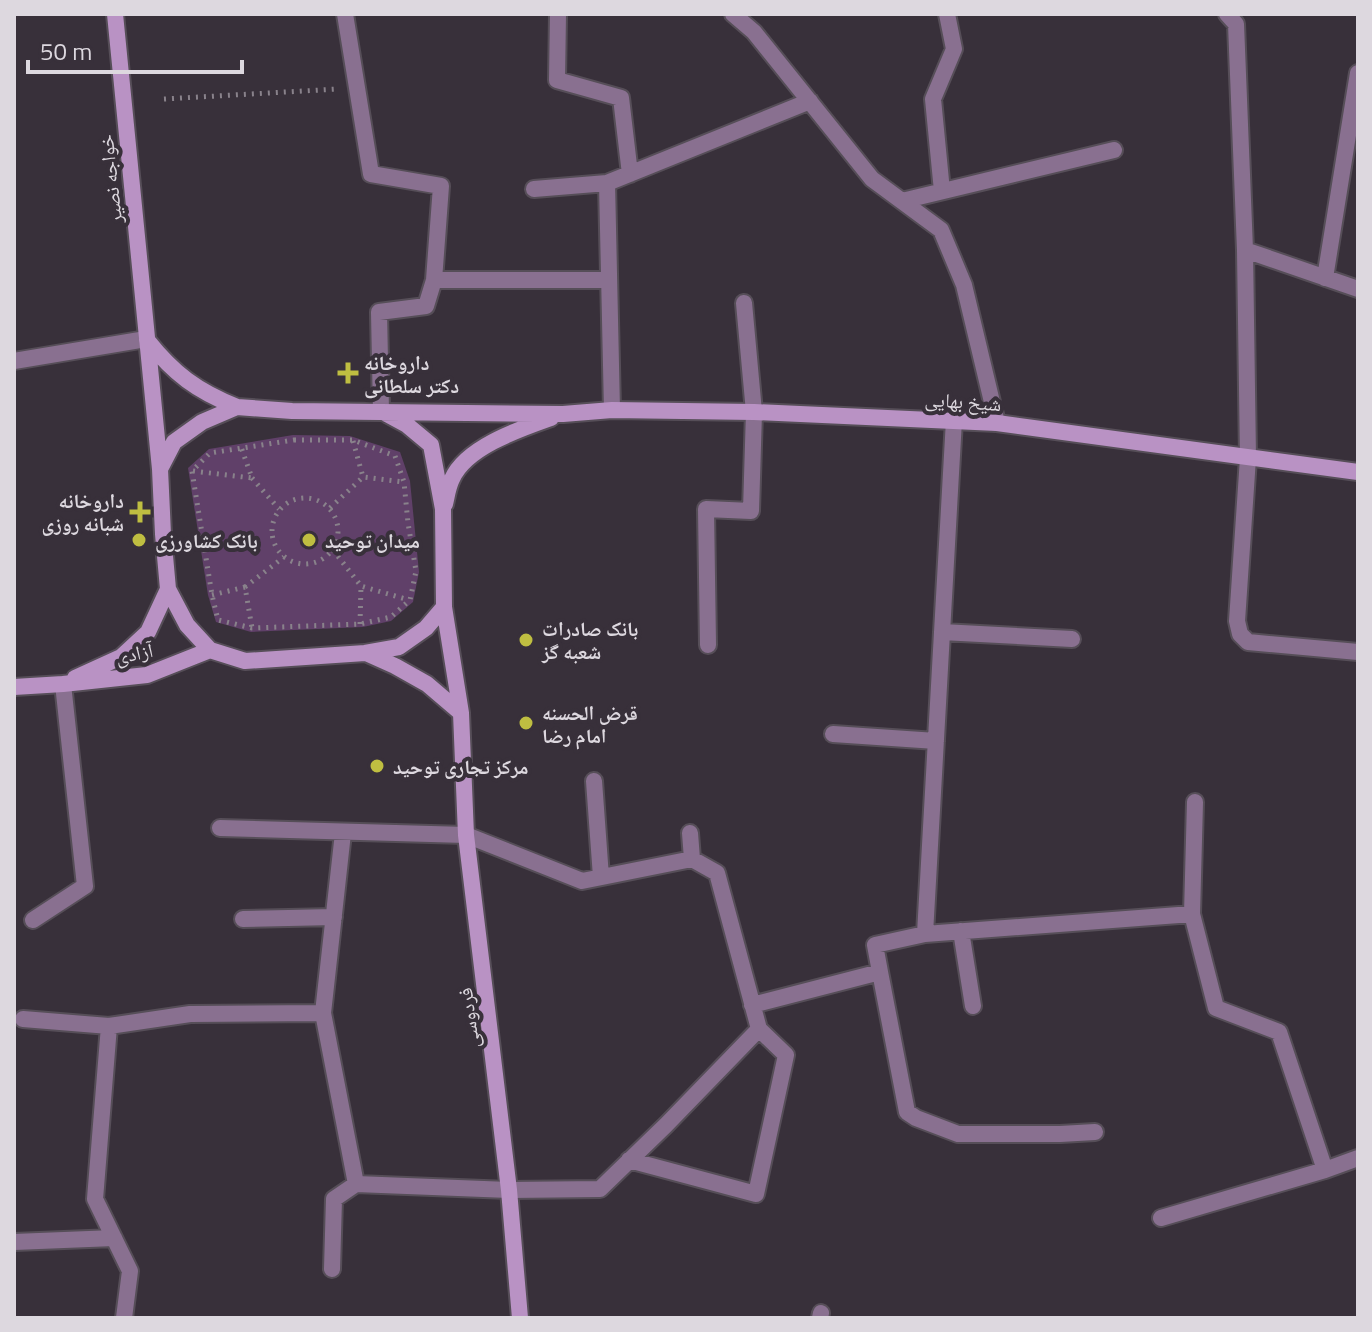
<svg xmlns="http://www.w3.org/2000/svg" width="1372" height="1332" viewBox="0 0 1372 1332" font-family="'Titillium Web','Noto Naskh Arabic',sans-serif">
<style>
.green{fill:#604069}
.lines{fill:none;stroke-linecap:round;stroke-linejoin:round}
.street-casing{stroke:#564e58;stroke-width:20}
.secondary-casing{stroke:#564e58;stroke-width:20}
.path{stroke:#89828b;stroke-width:5;stroke-dasharray:2 6;stroke-linecap:butt}
.street{stroke:#897090;stroke-width:16}
.secondary{stroke:#b992c4;stroke-width:16}
.poi-dot{fill:#bfbe41;stroke:#38303a;stroke-width:3}
.labels{text-anchor:middle;dominant-baseline:central;stroke-width:8;stroke-linejoin:round;paint-order:stroke}
.street-label{font-size:20px;fill:#ddd8df;stroke:#38303a}
.poi-label{font-size:20px;font-weight:bold;fill:#ddd8df;stroke:#38303a;text-anchor:start}
</style>
<rect width="100%" height="100%" fill="#38303a"/>
<path class="green" d="M293,435L350,436L400,452L410,481L419,572L413,602L391,621L363,627L251,632L216,622L208,595L188,468L209,449Z"/>
<g class="lines">
<defs>
<path id="street" d="M345,14L371,174L441,186L434,280L426,306L379,312L381,411
M558,14L557,80L621,98L630,174
M733,14L754,32L872,179L941,230L964,285L997,423
M1227,14L1236,24L1245,250L1248,458L1237,621L1240,634L1248,642L1358,652
M534,189L607,183
M942,191L933,99L954,49L947,14
M902,201L1114,150
M1245,250L1358,289
M1325,278L1358,73
M434,280H609
M14,361L146,339
M612,410L607,183L810,101
M942,632L1072,639
M708,645L706,509L751,511L754,412L744,303
M833,734L936,741
M594,781L601,877
M220,828L466,835L582,881L692,859L717,873L759,1029L786,1055L756,1194L629,1160
M343,833L323,1013L356,1184L509,1190L600,1189L666,1125L759,1029
M690,833L692,859
M1192,914L1195,802
M243,919L334,917
M33,920L85,886L63,684
M961,931L973,1006
M925,934L954,420
M880,972L907,1112L916,1118L958,1134H1060L1095,1132
M752,1005L880,972L875,945L925,934L1192,914L1216,1008L1279,1032L1325,1170
M23,1019L109,1026
M1161,1218L1325,1170L1358,1158
M14,1242L114,1238
M332,1269L334,1199L356,1184
M124,1318L130,1271L95,1199L109,1026L190,1014L323,1013
M820,1318L821,1313"/>
<path id="secondary" d="M115,14L160,469L163,534L168,589L187,625L210,650L245,661L365,653L399,647L426,628L444,607
M147,340C174,374 197,391 237,407
M383,412L407,425L431,445L443,509L444,607L461,713L466,835L509,1190L520,1318
M160,469L174,442L202,422L237,407L292,411L563,414L612,410L754,412L997,423L1358,472
M445,504C447,496 448,487 452,479C466,447 520,429 551,418
M366,653L395,666L427,684L461,713
M75,678L121,657L148,632L168,589
M14,687L63,684L147,675L210,650"/>
</defs>
<use href="#street" class="street-casing"/>
<use href="#secondary" class="secondary-casing"/>
<path class="path" d="M164,99L338,89
M294,440H353L395,456L404,482L408,523L416,571L410,600L391,617L360,624L252,628L218,620L212,595L192,471L210,453Z
M353,441L363,477L404,482
M193,471L252,478L241,447
M252,478L279,509
M272 531a33 33 0 1 1 66 0a33 33 0 1 1-66 0Z
M330,508L363,477
M333,550L361,586
M245,587L284,557
M212,595L245,587L252,628
M360,624L361,586L409,600"/>
<use href="#street" class="street"/>
<use href="#secondary" class="secondary"/>
</g>
<g class="poi-dot">
<path d="M344 361h8v8h8v8h-8v8h-8v-8h-8v-8h8z"/>
<path d="M136 500h8v8h8v8h-8v8h-8v-8h-8v-8h8z"/>
<circle cx="139" cy="540" r="8"/>
<circle cx="309" cy="540" r="8"/>
<circle cx="526" cy="640" r="8"/>
<circle cx="526" cy="723" r="8"/>
<circle cx="377" cy="766" r="8"/>
</g>
<g class="labels">
<g class="street-label">
<text transform="translate(110 179) rotate(-96)">خواجه نصیر</text>
<text transform="translate(963 401) rotate(4)">شیخ بهایی</text>
<text transform="translate(134 653) rotate(-12)">آزادی</text>
<text transform="translate(468 1018) rotate(-97)">فردوسی</text>
</g>
<g class="poi-label">
<text x="364" y="362">داروخانه<tspan x="364" dy="23">دکتر سلطانی</tspan></text>
<text x="124" y="500" text-anchor="end">داروخانه<tspan x="124" dy="23">شبانه روزی</tspan></text>
<text x="155" y="540">بانک کشاورزی</text>
<text x="325" y="540">میدان توحید</text>
<text x="542" y="628">بانک صادرات<tspan x="542" dy="23">شعبه گز</tspan></text>
<text x="542" y="712">قرض الحسنه<tspan x="542" dy="23">امام رضا</tspan></text>
<text x="393" y="766">مرکز تجاری توحید</text>
</g>
</g>
<rect width="1372" height="1332" fill="none" stroke="#ddd8df" stroke-width="32"/>
<path d="M28 60v12h214v-12" fill="none" stroke="#ddd8df" stroke-width="4"/>
<text x="40" y="60" font-size="24" fill="#ddd8df" stroke="#38303a" stroke-width="6" paint-order="stroke">50 m</text>
</svg>
